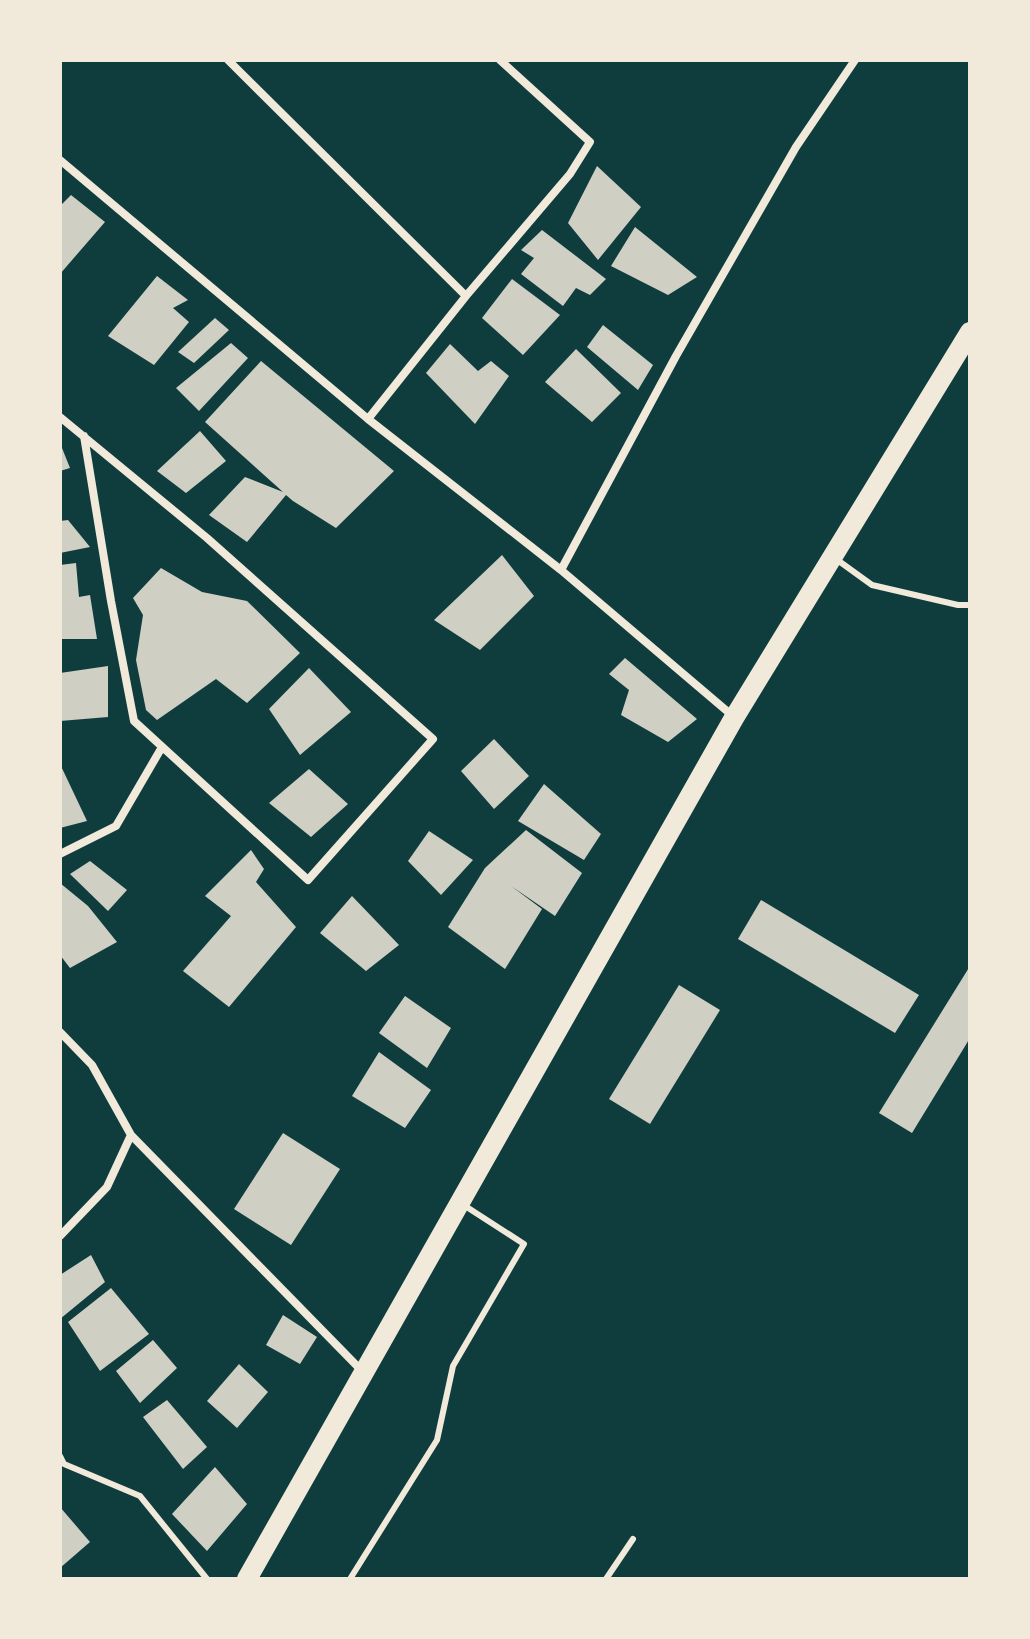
<svg xmlns="http://www.w3.org/2000/svg" width="1030" height="1639" viewBox="0 0 1030 1639" font-family="Manrope,sans-serif">
<style>
.building{fill:#cfcfc3}
.lines{fill:none;stroke-linecap:round;stroke-linejoin:round}
.service{stroke:#f1e9da;stroke-width:6}
.minor{stroke:#f1e9da;stroke-width:8}
.primary{stroke:#f1e9da;stroke-width:20}
</style>
<rect width="100%" height="100%" fill="#0f3d3e"/>
<path class="building" d="M597,166L641,207L598,260L568,223Z
M71,195L105,222L60,274V206Z
M635,227L697,277L668,295L611,266Z
M542,230L606,279L590,295L576,288L563,306L521,274L534,258L521,250Z
M157,276L188,300L173,308L189,322L154,365L108,336Z
M512,279L560,315L523,355L482,318Z
M215,318L229,330L194,363L178,352Z
M603,325L653,365L638,390L587,347Z
M231,343L248,358L199,411L176,388Z
M450,344L478,371L491,361L509,376L475,424L426,373Z
M576,349L621,393L592,422L545,382Z
M261,361L394,471L336,528L293,501L286,495L247,542L209,515L245,477L283,492L205,422Z
M200,431L226,461L186,493L157,471Z
M60,443L70,468L60,471Z
M68,520L90,547L60,553V521Z
M502,555L534,596L480,650L434,620Z
M76,563L79,597L90,595L97,639H60V565Z
M161,568L202,592L247,601L300,653L247,703L216,679L157,720L146,710L136,660L143,615L133,598Z
M625,658L697,719L668,742L621,715L629,690L609,674Z
M108,666V717L60,721V673Z
M309,668L351,712L300,755L269,709Z
M494,739L529,776L494,809L461,771Z
M60,764L87,821L60,828Z
M309,769L348,804L311,837L269,803Z
M544,784L601,834L584,860L518,821Z
M526,830L582,873L555,916L511,886L542,909L505,969L448,927L485,868Z
M429,831L473,860L441,895L408,861Z
M251,850L264,869L256,882L296,927L229,1007L183,971L231,916L205,896Z
M90,861L127,890L108,911L70,874Z
M60,883L88,906L117,942L70,968L60,955Z
M352,896L399,945L366,971L320,933Z
M761,900L919,995L895,1033L738,939Z
M970,966V1038L912,1133L879,1113Z
M679,985L720,1010L650,1124L609,1099Z
M405,996L451,1028L427,1068L379,1033Z
M379,1052L431,1090L405,1128L352,1096Z
M283,1133L340,1169L291,1245L234,1209Z
M91,1255L105,1282L60,1319V1275Z
M111,1288L149,1334L100,1371L68,1322Z
M283,1315L317,1337L300,1364L266,1345Z
M153,1340L177,1368L140,1403L116,1371Z
M239,1364L268,1392L237,1428L207,1401Z
M167,1400L207,1447L183,1469L143,1417Z
M215,1467L247,1504L207,1551L172,1514Z
M60,1507L90,1542L60,1568Z"/>
<g class="lines">
<path class="service" d="M836,559L872,585L958,605H970
M60,1456L64,1464L140,1496L207,1579
M350,1579L437,1440L453,1366L524,1244L462,1204
M606,1579L633,1539"/>
<path class="minor" d="M228,60L466,296
M60,160L368,419L561,570L734,717
M60,417C109,457 158,498 207,538L433,739L308,880L134,721L111,601L84,436
M368,419L466,296L570,174L590,142L500,60
M561,570L676,356L796,147L855,60
M60,854L116,826L162,747
M60,1032L92,1065L131,1135L107,1187L60,1236
M131,1135L363,1372"/>
<path class="primary" d="M247,1579L734,718L970,332"/>
</g>
<rect width="1030" height="1639" fill="none" stroke="#f1e9da" stroke-width="124"/>
</svg>
